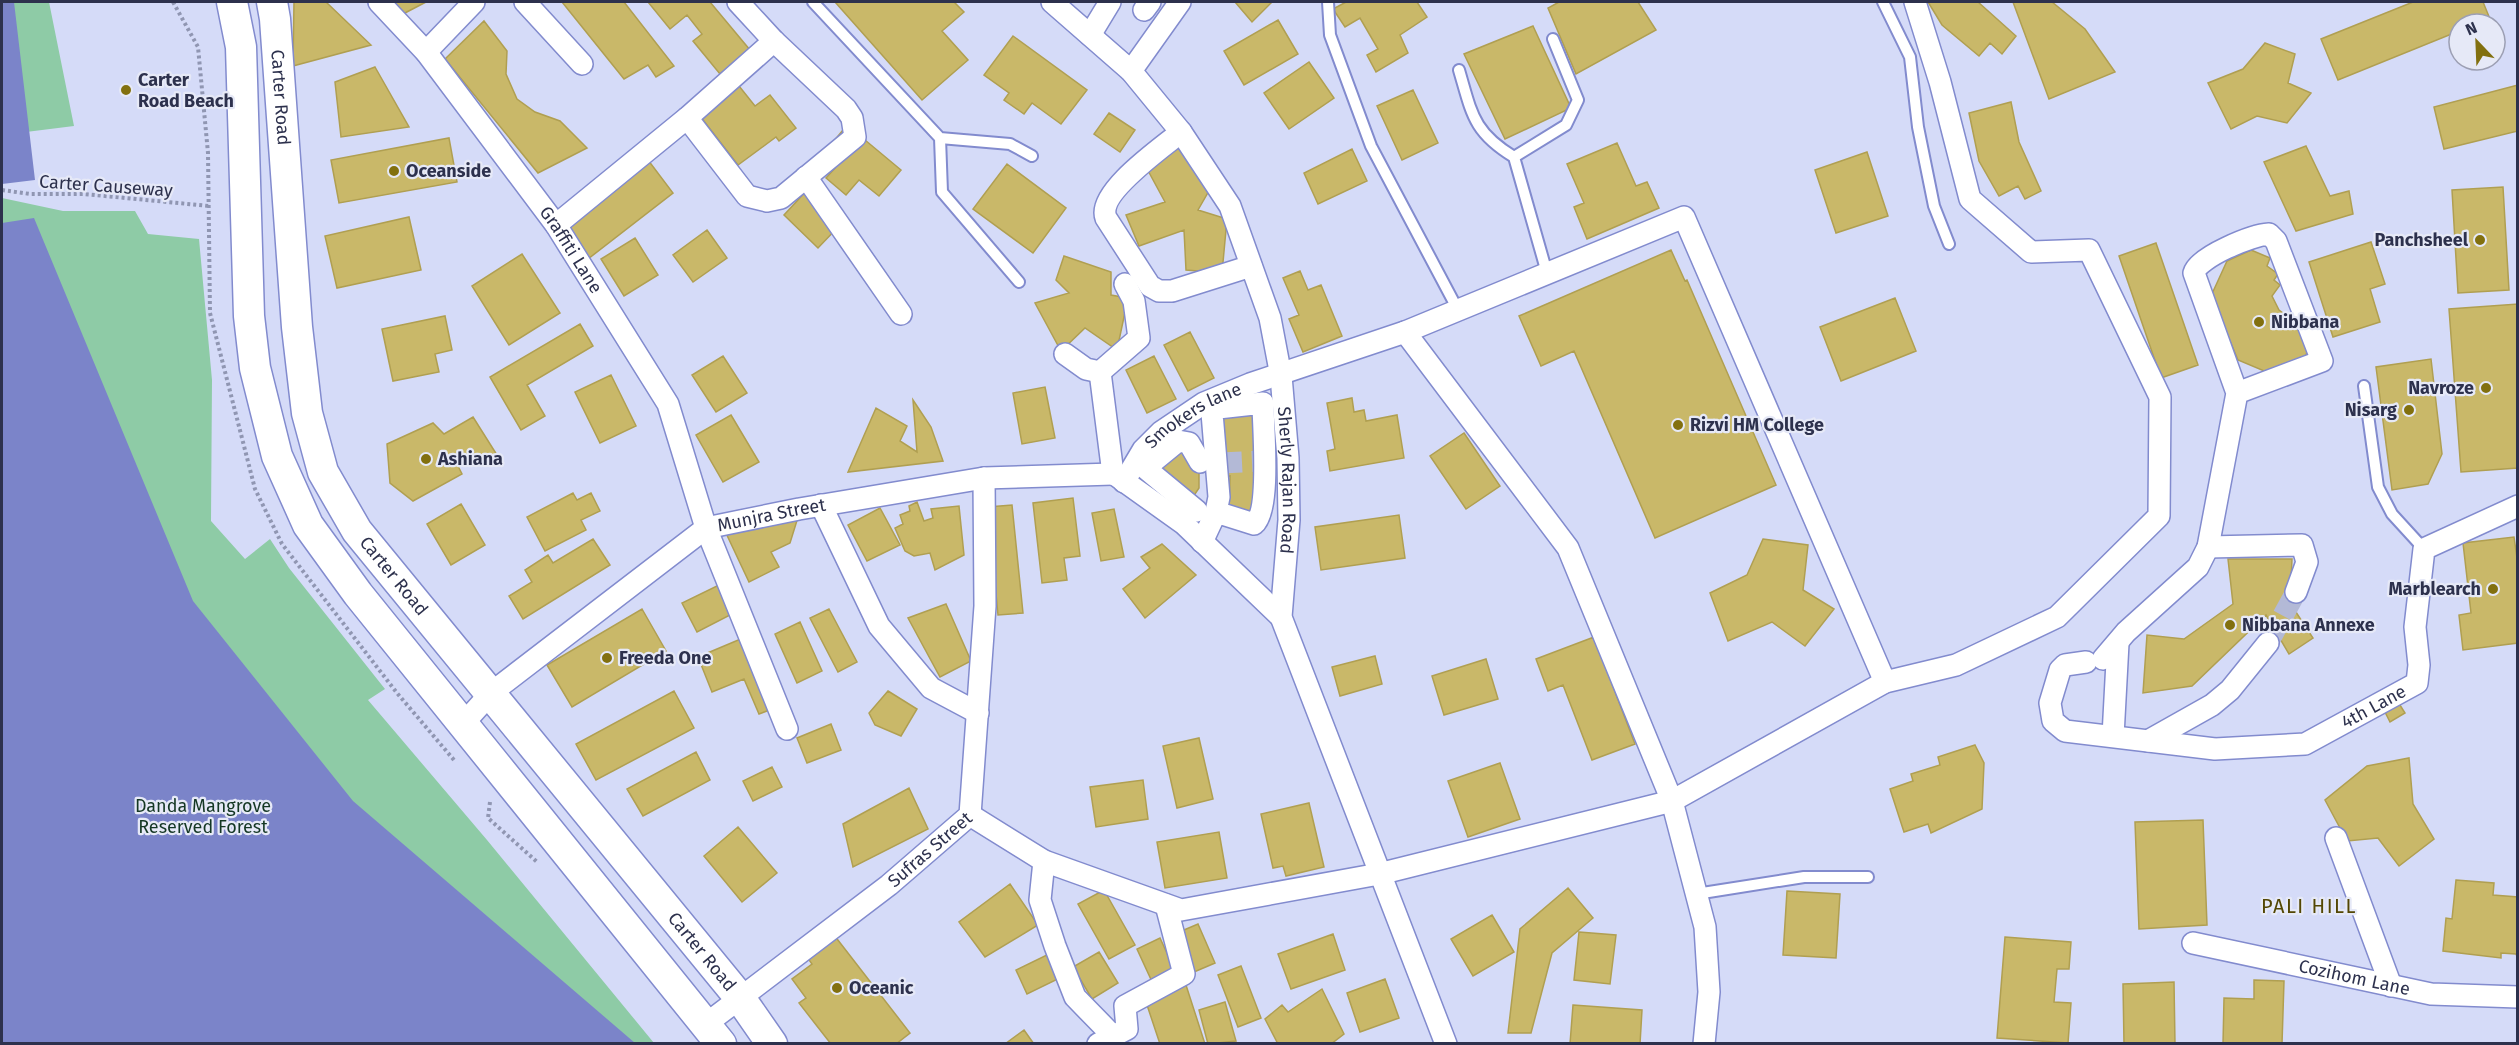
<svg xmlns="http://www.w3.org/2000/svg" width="2519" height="1045" viewBox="0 0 2519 1045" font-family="'Fira Sans',sans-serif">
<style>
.green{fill:#8ecba6}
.water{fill:#7b84c9}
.building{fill:#c9b869;stroke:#b09f51;stroke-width:1.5}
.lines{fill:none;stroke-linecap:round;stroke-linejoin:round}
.street-tunnel{stroke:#b3b9d6;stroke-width:21;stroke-dasharray:21 10;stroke-linecap:butt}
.lane-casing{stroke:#828bce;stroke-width:14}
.street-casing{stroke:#828bce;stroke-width:24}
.secondary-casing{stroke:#828bce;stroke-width:33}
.path{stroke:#9096b2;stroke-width:4;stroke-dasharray:3 3;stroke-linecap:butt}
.lane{stroke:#fff;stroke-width:10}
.street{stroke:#fff;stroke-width:21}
.secondary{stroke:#fff;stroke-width:30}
.poi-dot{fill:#82700f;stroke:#e6e9f7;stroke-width:2}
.labels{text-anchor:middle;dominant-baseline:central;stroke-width:4.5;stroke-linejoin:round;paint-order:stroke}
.poi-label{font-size:18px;font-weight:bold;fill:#2d314d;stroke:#e6e9f7;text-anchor:start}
.street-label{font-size:18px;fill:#2d314d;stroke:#e6e9f7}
.park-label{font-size:18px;fill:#143724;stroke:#e6e9f7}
.neighbourhood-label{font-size:20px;letter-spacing:1.5px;fill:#534704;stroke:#e6e9f7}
</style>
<rect width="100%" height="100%" fill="#d5dbf8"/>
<path class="green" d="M2,2H49L74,126L2,135Z
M2,198L63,211H135L148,234L199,239L212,380L211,521L245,559L270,539L289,568L385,689L368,700L487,840L654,1043L2,1044Z"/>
<path class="water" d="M2,2H14L35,180L2,184Z
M34,218L193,601L353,801L635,1043H2V223Z"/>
<path class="building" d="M294,2H326L371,45L293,66Z
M390,2H426L403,14Z
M562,2H624L674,66L656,77L648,65L624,79Z
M648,2H710L750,50L720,74L693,41L702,34L687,15L670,29Z
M835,2H954L964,12L942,31L968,60L922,100Z
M1235,2H1272L1252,22Z
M1346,2H1417L1427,17L1400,35L1408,53L1376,72L1367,55L1378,49L1360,18L1345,27L1333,9Z
M1559,2H1638L1656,30L1576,74L1548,8Z
M1928,2H1978L2016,36L2002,54L1990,43L1979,56L1942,25Z
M2013,2H2052L2085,29L2115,72L2049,99Z
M2413,2H2483L2490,19L2477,24H2459V31L2338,80L2321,39Z
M1278,20L1298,54L1244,85L1224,51Z
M484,21L507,51L506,74L517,99L535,112L560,121L587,148L538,173L445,59Z
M1533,26L1571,108L1505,139L1464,54Z
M1013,36L1087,90L1061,124L1032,103L1024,114L1004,100L1009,93L984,75Z
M2265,43L2295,54L2288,83L2311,93L2287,123L2257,116L2231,129L2208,83L2243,69Z
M1309,62L1334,98L1289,129L1264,93Z
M375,67L409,127L341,137L335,82Z
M2518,85V131L2444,149L2434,107Z
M739,86L755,106L770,95L796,128L779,141L776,137L738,165L700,116Z
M1413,90L1438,143L1402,160L1377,106Z
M2011,102L2019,142L2041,191L2025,199L2018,186L1999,196L1979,161L1969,113Z
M1109,113L1135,130L1120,152L1094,134Z
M847,125L901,170L879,196L859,180L846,195L826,178L835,168L821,157Z
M449,138L457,182L339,203L331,160Z
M1179,143L1210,189L1198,210L1227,219L1222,273L1186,270L1184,230L1139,246L1126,215L1165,202L1145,165Z
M1617,143L1636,186L1647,182L1659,208L1587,239L1574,207L1584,203L1567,164Z
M2306,146L2330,196L2349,191L2353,214L2296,231L2264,162Z
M1352,149L1367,181L1318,204L1304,173Z
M1867,152L1888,216L1836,233L1815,170Z
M648,160L673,193L588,259L575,242L569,223Z
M1007,164L1066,208L1033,253L973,209Z
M810,187L840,225L818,248L784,215Z
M2503,187L2509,290L2458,293L2452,190Z
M409,217L421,270L337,288L325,236Z
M707,230L727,258L693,282L673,255Z
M635,238L658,275L624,296L601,259Z
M2371,242L2385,284L2370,289L2380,322L2333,337L2309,262Z
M2156,243L2198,365L2161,378L2119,256Z
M1671,250L1685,281L1687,280L1776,485L1655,538L1574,351L1541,366L1519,316Z
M2251,250L2270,258L2267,266L2278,274L2274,280L2280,285L2272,296L2279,310L2312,335L2304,362L2276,376L2238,360L2211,296L2227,261Z
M522,254L560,313L509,345L472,286Z
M1064,256L1111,272V295L1128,298L1117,350L1085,328L1061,351L1035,303L1069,293L1056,280Z
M1300,271L1308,290L1321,285L1342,336L1303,352L1289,319L1299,315L1283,278Z
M1895,298L1916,351L1841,381L1820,327Z
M2518,304V468L2461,472L2449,309Z
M445,316L452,350L435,354L439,372L393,381L382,329Z
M580,324L593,346L527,385L545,416L521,430L490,377Z
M1190,332L1214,378L1188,391L1164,345Z
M723,356L747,393L716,412L692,375Z
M1154,356L1176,399L1147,413L1126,370Z
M2431,359L2442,454L2428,484L2392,490L2376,367Z
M611,375L636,426L600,443L575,392Z
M1045,387L1055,438L1022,444L1013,393Z
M1352,398L1354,412L1364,410L1366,421L1397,415L1404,458L1330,471L1327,451L1335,449L1327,403Z
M913,400L931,427L943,461L848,472L876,408L907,426L900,441L917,452Z
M1257,408L1256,513H1229L1230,476L1224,477L1218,413Z
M731,415L759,462L723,482L696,435Z
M473,417L497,455L479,465L473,453L456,462L462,474L413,501L390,483L387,444L433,423L444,434Z
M1464,433L1500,486L1466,509L1430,456Z
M1186,446L1199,471V488L1191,500L1154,470Z
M573,493L577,500L591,493L600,511L581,520L586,530L545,551L527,517Z
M1073,498L1080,556L1064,558L1067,580L1042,583L1033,503Z
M917,502L924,521L933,518L931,509L959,506L964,555L935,570L930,553L914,556L905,551L895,528L903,524L900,515L910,511L909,506Z
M461,504L485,545L451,565L427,524Z
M1012,505L1023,613L998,615L988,507Z
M880,508L900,545L867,561L848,525Z
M1114,509L1124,557L1101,561L1092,513Z
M799,514L790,543L771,552L779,567L749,582L725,531Z
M1399,515L1405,558L1321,570L1315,527Z
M2514,537L2518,565V643L2463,650L2459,615L2471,613L2463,543Z
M593,539L610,565L523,619L509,596L532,582L525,570L548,555L553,563Z
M1763,539L1808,545L1803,590L1834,609L1805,646L1772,622L1728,641L1710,593L1747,575Z
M1162,544L1196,575L1145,618L1123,589L1150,568L1141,557Z
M2228,559H2292L2290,603L2313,638L2289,654L2266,615L2192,686L2143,693L2147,635L2184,639L2233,604Z
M719,585L734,613L697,632L682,603Z
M946,604L971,661L940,677L908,618Z
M642,609L666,651L572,707L547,665Z
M829,609L857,662L838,672L810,618Z
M800,622L822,671L797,683L775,634Z
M1594,637L1635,744L1592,760L1563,685L1548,691L1536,659Z
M743,638L772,709L759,714L744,679L712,692L698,657Z
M1375,656L1382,684L1340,696L1332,667Z
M1486,659L1498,699L1444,715L1432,676Z
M674,691L694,728L596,780L576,744Z
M888,691L917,709L901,736L875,725L869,713Z
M2398,702L2405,713L2390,722L2384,710Z
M831,724L841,750L807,763L797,738Z
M1199,738L1213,799L1177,808L1163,746Z
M1975,745L1984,763L1982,809L1931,833L1928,824L1904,832L1890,789L1913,781L1911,774L1940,765L1938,757Z
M696,752L710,780L643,816L627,789Z
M2409,758L2413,804L2434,839L2399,866L2378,838L2347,841L2325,800L2367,766Z
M1500,763L1520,819L1468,837L1448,781Z
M772,767L782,787L753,801L743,781Z
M1143,780L1148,819L1096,827L1090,787Z
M909,788L928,829L853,867L843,824Z
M1309,803L1324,867L1286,876L1283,866L1273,868L1261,814Z
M2203,820L2207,925L2139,929L2135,822Z
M738,827L777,873L742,902L704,856Z
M1219,832L1227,878L1165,888L1157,842Z
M2456,880L2494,883L2493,895L2518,897V959L2516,954L2501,953V958L2443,951L2446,918L2452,919Z
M1010,884L1038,925L985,957L959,922Z
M1568,888L1593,918L1552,953L1531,1033H1508L1520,929Z
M1104,890L1135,945L1109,959L1078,904Z
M1787,891L1840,894L1836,958L1783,955Z
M1492,915L1514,952L1473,976L1451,939Z
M1198,924L1215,963L1194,972L1177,933Z
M1579,932L1616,935L1610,984L1574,980Z
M1333,934L1345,970L1291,989L1278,954Z
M834,935L910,1033L896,1044H831L799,1003L806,998L792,979L812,964L807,957Z
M2005,937L2071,942L2069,969H2057L2054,1002L2071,1003L2068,1043L1997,1038Z
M1160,938L1177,975L1154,986L1137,949Z
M1053,952L1064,976L1027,994L1016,970Z
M1099,952L1118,983L1092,999L1073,967Z
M1241,966L1261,1018L1238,1027L1218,975Z
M1385,979L1399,1018L1360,1032L1347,993Z
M2254,980L2284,981L2282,1044H2223L2224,998L2254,999Z
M1185,982L1205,1044H1160L1144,996Z
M2174,982L2175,1044H2124L2123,984Z
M1322,989L1344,1034L1331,1044H1278L1265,1019L1282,1005L1288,1012Z
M1225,1002L1236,1041L1208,1044L1199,1010Z
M1573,1005L1642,1010L1640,1044H1570Z
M1024,1030L1034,1044H1005Z"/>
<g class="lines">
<path class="street-tunnel" d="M1221,463L1260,461
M2268,643L2296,592"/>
<defs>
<path id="lane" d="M813,2L940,138L942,192L1019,282
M1328,2L1330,35L1371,146L1458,310
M1883,2L1910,57L1918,127L1934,206L1949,244
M1459,70C1472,114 1473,132 1514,157
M940,138L1010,144L1032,156
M1547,273L1514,157L1566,125L1578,100L1553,39
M2364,386L2378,487L2392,514L2424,549
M1696,894L1804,877H1868"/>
<g id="street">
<path id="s1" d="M379,2L426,52L556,225L668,404L706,528L787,729"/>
<path d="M525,2L582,64"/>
<path id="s2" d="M1052,2L1131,71L1181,132L1230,206L1270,318L1281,376L1288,458L1289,520L1281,617L1446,1044"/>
<path d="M1144,10L1150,2"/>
<path d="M1090,35L1110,2"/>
<path d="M426,52L474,2"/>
<path d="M1131,71L1180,2"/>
<path d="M687,118L747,196L767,201L781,198L855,137L852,118L846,109L774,41L738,2"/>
<path d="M1181,132C1163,147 1096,193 1106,218L1150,286L1159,291H1172L1251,266"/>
<path d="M806,177L901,314"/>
<path d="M556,225L687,118L774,41"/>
<path d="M1405,332L1568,548L1672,801L1705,927L1709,992L1704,1044"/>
<path d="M1065,354L1086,369L1100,372L1139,338L1134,301L1125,284"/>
<path d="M1100,372L1113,474"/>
<path d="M1114,474L1184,524L1281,617"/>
<path id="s3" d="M1124,482L1143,450L1161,432L1204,403L1250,384L1405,332L1684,217L1885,682"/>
<path d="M821,505L879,626L931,688L978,713"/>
<path d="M1197,511L1145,468L1178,441L1189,443L1200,462"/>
<path d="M1202,542L1216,512L1219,497L1212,413L1218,408L1263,403C1263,426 1271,511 1254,524L1216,512"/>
<path d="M2208,547L2302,545L2307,562L2296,592"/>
<path d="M2103,659L2126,632L2198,567L2208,547L2237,393L2194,273C2198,257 2252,235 2269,234L2276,241L2322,361L2237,393"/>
<path id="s4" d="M2086,662L2065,665L2060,670L2050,703L2053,721L2065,731L2215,749L2305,744L2417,683L2419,665L2415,627L2424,549L2518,506"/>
<path id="s5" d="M462,725L491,693L706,528L799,509L984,478L1113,474"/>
<path d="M2113,736L2118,643"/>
<path d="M2148,741L2212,705L2230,690L2268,643"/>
<path d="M970,815L1044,861L1181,910L1379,874L1672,801L1885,682L1956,665L2057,617L2159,516L2160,397L2089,250L2031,252L1970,199L1940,82L1915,2"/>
<path d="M2336,838L2391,986"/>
<path d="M1044,861L1040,900L1055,946L1075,997L1113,1036"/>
<path id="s6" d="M2193,943L2431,994L2518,997"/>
<path id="s7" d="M706,1024L889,885L970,815L985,606L984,478"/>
<path d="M1098,1044L1127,1029L1125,1006L1184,974L1166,905"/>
</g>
<g id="secondary">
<path d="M232,2L241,47L249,316L255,368L277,456L308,525L358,594L721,1044"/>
<path id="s8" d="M272,2L275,19L297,327L307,413L323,472L357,531L740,998L772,1044"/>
</g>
</defs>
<use href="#lane" class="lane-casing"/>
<use href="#street" class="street-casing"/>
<use href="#secondary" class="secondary-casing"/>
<path class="path" d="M173,2L198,47L208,153L210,313L255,489L282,544L397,693L454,760
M2,190L30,194H84L209,206
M490,802L488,818L537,862"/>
<use href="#lane" class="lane"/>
<use href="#street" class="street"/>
<use href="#secondary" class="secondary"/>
</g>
<g class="poi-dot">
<circle cx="126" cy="90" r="6"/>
<circle cx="394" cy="171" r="6"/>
<circle cx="2480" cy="240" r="6"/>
<circle cx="2259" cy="322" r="6"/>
<circle cx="2486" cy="388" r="6"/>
<circle cx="2409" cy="410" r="6"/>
<circle cx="1678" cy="425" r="6"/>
<circle cx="426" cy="459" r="6"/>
<circle cx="2493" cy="589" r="6"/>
<circle cx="2230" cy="625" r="6"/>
<circle cx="607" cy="658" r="6"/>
<circle cx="837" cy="988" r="6"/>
</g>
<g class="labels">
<g class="poi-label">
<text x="138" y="80">Carter<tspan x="138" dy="21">Road Beach</tspan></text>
<text x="406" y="171">Oceanside</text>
<text x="2468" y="240" text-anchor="end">Panchsheel</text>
<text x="2271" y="322">Nibbana</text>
<text x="2474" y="388" text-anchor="end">Navroze</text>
<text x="2397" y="410" text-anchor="end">Nisarg</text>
<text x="1690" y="425">Rizvi HM College</text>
<text x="438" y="459">Ashiana</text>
<text x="2481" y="589" text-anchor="end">Marblearch</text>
<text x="2242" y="625">Nibbana Annexe</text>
<text x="619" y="658">Freeda One</text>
<text x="849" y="988">Oceanic</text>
</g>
<g class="street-label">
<text stroke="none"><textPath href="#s8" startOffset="96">Carter Road</textPath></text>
<text transform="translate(106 186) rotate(4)">Carter Causeway</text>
<text stroke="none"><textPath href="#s1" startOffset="314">Graffiti Lane</textPath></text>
<text stroke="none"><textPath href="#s3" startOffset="99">Smokers lane</textPath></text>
<text stroke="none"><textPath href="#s2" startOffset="555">Sherly Rajan Road</textPath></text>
<text stroke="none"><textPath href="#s5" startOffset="381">Munjra Street</textPath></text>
<text stroke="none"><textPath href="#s8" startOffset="600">Carter Road</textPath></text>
<text stroke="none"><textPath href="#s4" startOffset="416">4th Lane</textPath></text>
<text stroke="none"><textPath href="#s7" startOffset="284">Sufras Street</textPath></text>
<text stroke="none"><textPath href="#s8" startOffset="1086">Carter Road</textPath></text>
<text stroke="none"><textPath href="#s6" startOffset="165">Cozihom Lane</textPath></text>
</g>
<g class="park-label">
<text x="203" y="806">Danda Mangrove<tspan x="203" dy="21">Reserved Forest</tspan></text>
</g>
<g class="neighbourhood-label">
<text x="2309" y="906">PALI HILL</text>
</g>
</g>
<rect width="2519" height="1045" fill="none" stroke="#2d314d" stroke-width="6"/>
<g transform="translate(2477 42) rotate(337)"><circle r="28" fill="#e6e9f7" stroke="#9c9fb3" stroke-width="1.5"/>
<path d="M0-4.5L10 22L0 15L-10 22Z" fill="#82700f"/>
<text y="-9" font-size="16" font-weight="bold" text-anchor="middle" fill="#2d314d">N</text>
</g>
</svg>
